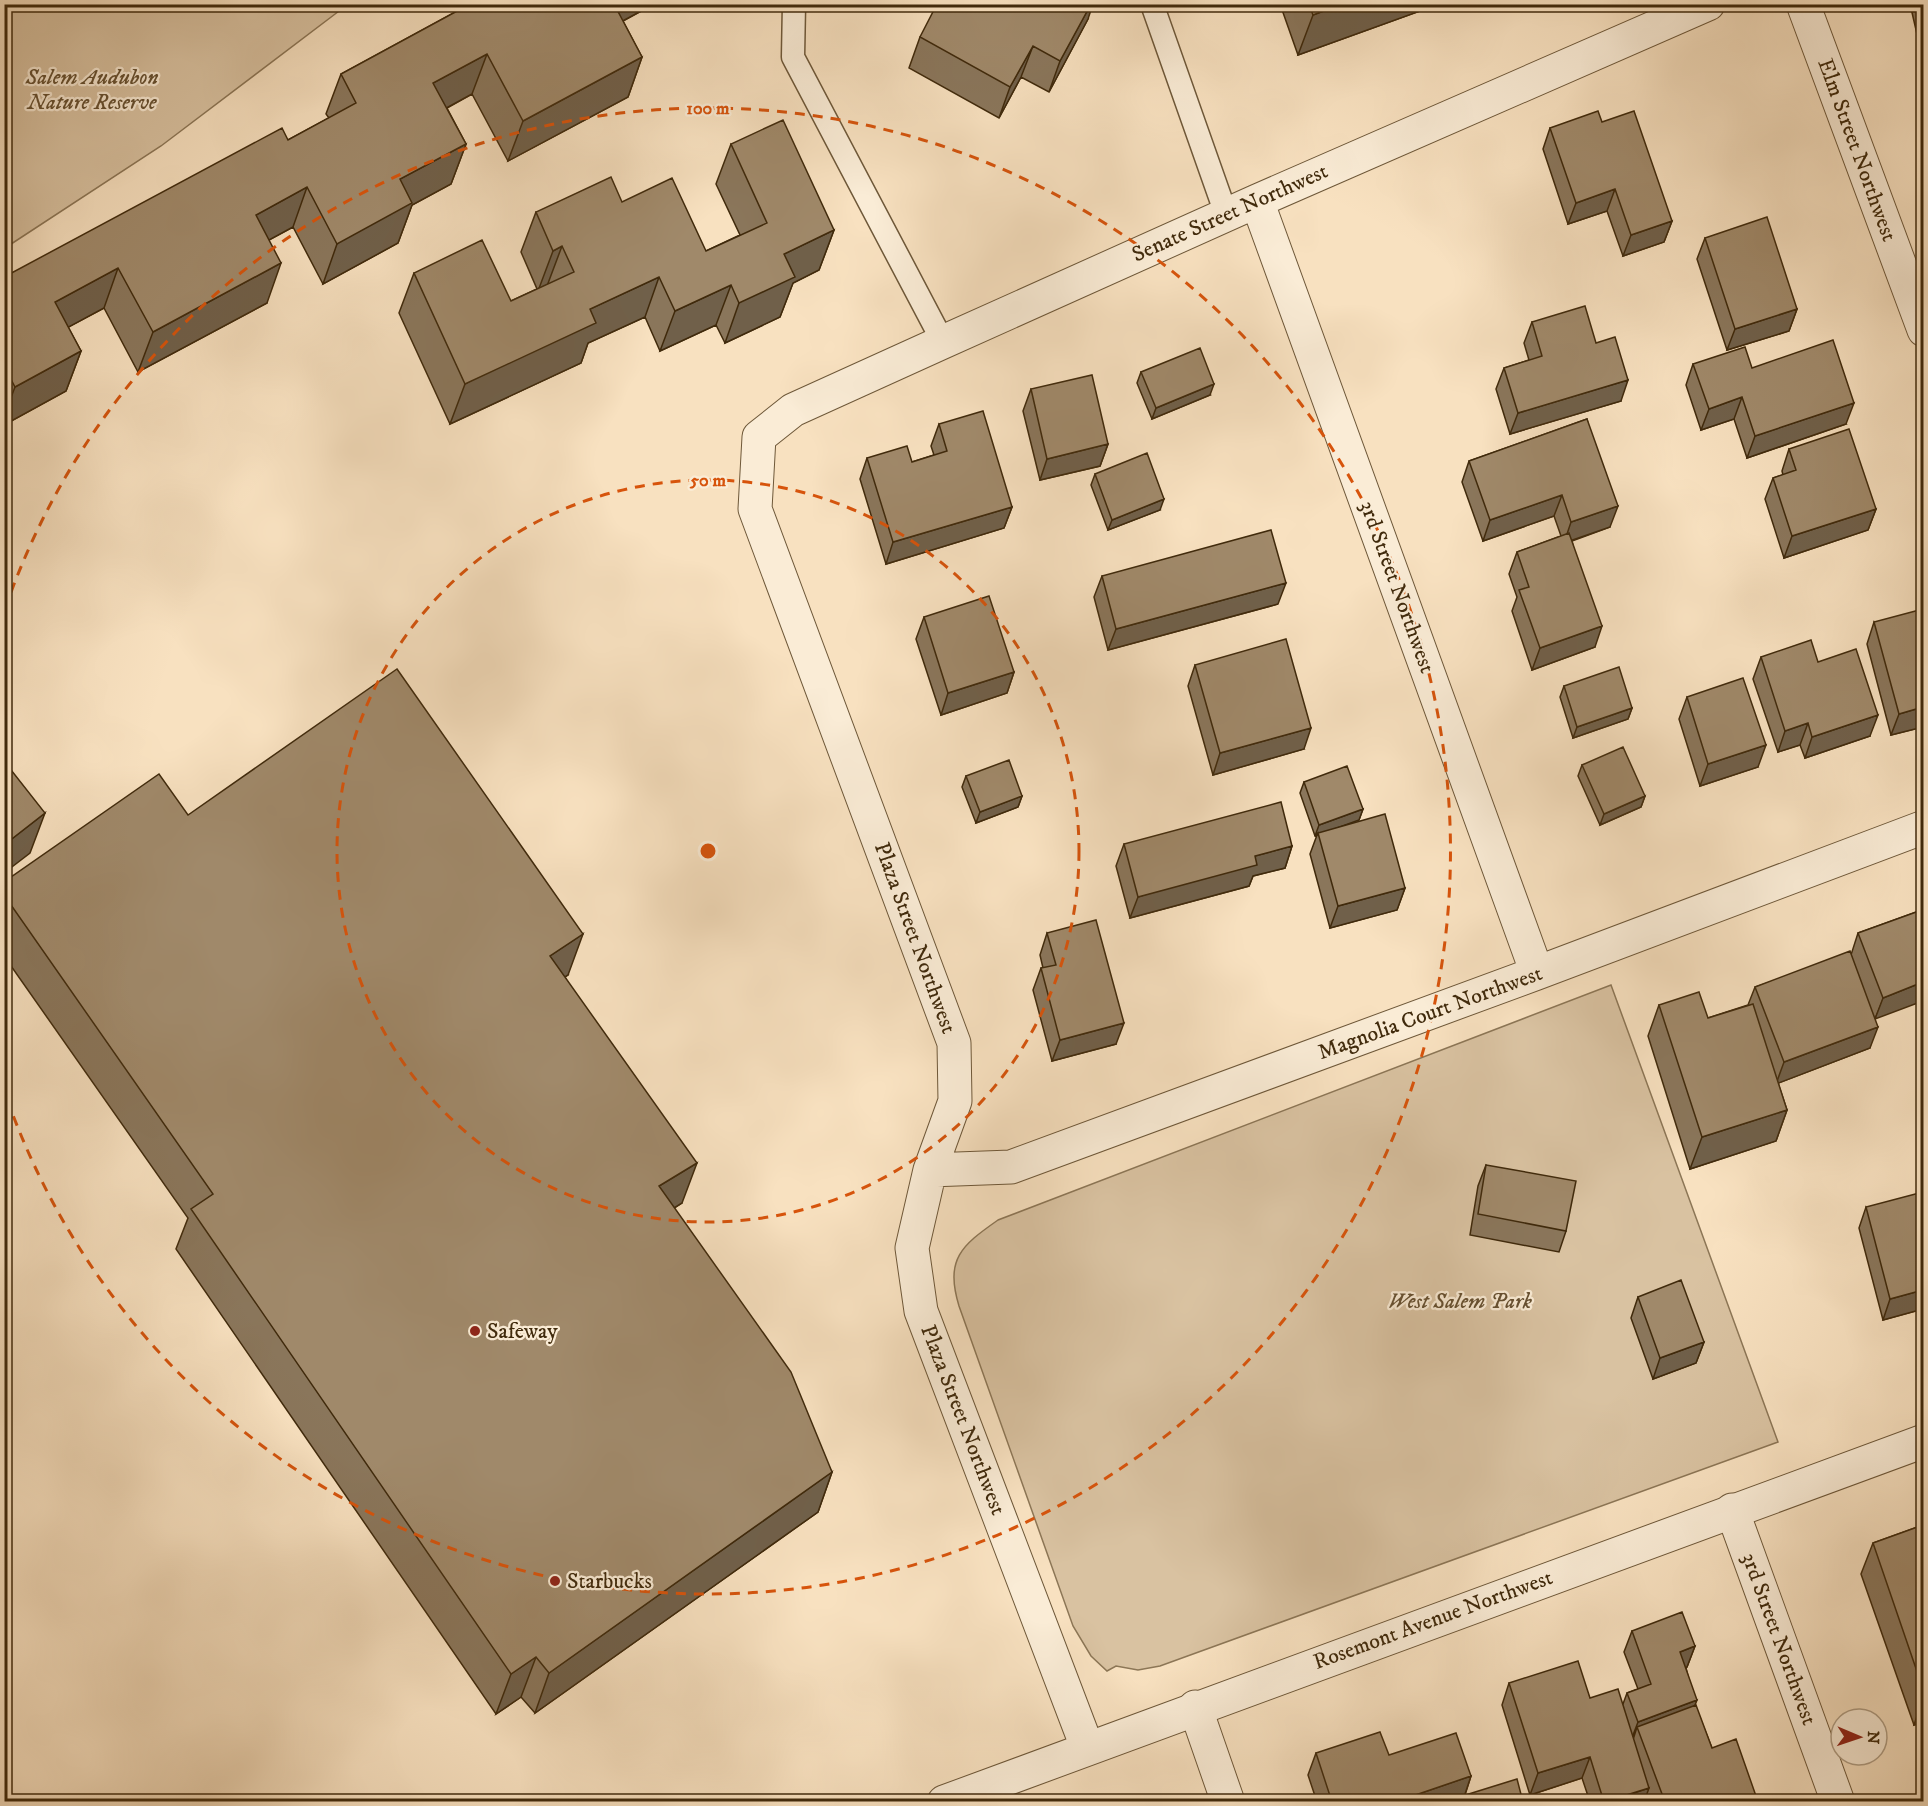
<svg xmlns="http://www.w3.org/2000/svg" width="1928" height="1806" viewBox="0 0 1928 1806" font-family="'IM FELL DW Pica',serif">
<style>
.green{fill:#d9c2a1;stroke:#8c7656;stroke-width:1.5}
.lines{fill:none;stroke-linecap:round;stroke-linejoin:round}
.service-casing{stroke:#6e5839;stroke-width:25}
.minor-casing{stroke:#6e5839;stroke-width:35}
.tertiary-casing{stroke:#6e5839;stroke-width:35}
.service{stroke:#faecd6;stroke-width:22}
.minor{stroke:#faecd6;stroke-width:33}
.tertiary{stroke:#faecd6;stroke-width:33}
.wall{fill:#8a765b;stroke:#402a0c;stroke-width:1.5}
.shaded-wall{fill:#70604a;stroke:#402a0c;stroke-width:1.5}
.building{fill:#a0896a;stroke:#402a0c;stroke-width:1.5}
.ring{fill:none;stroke:#d7540c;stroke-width:3;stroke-dasharray:10 8}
.poi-dot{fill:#8f2418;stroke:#faecd6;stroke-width:2}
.labels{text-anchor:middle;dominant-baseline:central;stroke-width:4.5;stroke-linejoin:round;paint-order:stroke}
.park-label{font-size:22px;font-style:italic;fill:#665031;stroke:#faecd6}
.street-label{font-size:22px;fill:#402a0c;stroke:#faecd6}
.poi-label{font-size:22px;fill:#402a0c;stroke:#faecd6;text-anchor:start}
.centre{fill:#d7540c;stroke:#faecd6;stroke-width:3}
.ring-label{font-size:18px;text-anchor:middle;font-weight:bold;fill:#d7540c;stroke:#faecd6;stroke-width:4.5;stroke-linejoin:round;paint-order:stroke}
</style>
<rect width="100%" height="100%" fill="#f8e1c0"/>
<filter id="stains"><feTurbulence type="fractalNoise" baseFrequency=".00333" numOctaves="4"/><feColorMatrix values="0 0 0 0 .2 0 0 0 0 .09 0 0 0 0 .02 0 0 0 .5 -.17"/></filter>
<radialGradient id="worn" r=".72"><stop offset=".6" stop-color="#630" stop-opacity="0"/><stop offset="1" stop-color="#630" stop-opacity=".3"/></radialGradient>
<path class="green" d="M5,4H347V5L161,146L5,248Z
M1611,985L1778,1442L1160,1666L1138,1670L1116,1666L1107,1671L1091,1656L1073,1626L959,1306C945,1259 961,1246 998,1220Z"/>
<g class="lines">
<defs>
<path id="service" d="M794,4L793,57L943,342
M1152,4L1226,214"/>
<path id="minor" d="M1803,4L1924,330
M1257,201L1537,973
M930,1170L1011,1167L1537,973L1924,827
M1732,1510L1838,1802
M1195,1707L1228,1802
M1087,1747L921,1311L912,1248L930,1170L955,1101L954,1043L755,509L759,437L793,410L943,342L1257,201L1708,4"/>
<path id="tertiary" d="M944,1802L1924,1441"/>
</defs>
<use href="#service" class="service-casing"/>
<use href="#minor" class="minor-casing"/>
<use href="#tertiary" class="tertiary-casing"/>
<use href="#service" class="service"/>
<use href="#minor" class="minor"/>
<use href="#tertiary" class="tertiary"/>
</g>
<path class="wall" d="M470,4H654L623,21L642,57L628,97L508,161L472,94L447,108L466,144L451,184L412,205L398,243L323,284L293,227L269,240L267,303L138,372L104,308L68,327L81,351L66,391L4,425V277L288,140L329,118L326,114L341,74Z
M1280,4H1435L1434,6L1298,55Z
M1910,4H1923V60Z
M1088,19L1049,92L1021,77L999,118L909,68L920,37Z
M1602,122L1672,221L1664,242L1623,256L1607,211L1568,224L1543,149L1550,128Z
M731,144L834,230L819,270L793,283L780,317L725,343L716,325L660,351L645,317L588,343L581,363L450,424L399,313L414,273L511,301L537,289L521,252L536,212L706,251L740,235L716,184Z
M1705,238L1797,309L1789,331L1727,350L1697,259Z
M1532,322L1596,343L1621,401L1510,434L1496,389L1504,368L1529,360L1524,343Z
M1693,364L1752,368L1846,424L1747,458L1734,419L1701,430L1686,385Z
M1141,372L1210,395L1152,419L1137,383Z
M1031,389L1108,444L1100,466L1040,480L1023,411Z
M1587,419L1610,527L1572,541L1595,647L1532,670L1512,611L1517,597L1509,574L1517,552L1561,536L1554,516L1483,541L1462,482L1469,461Z
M939,424L1012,507L1004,528L886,564L860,479L867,458L912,462L934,455L931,446Z
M1789,449L1876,509L1868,530L1784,558L1765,499L1773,478L1783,475L1782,471Z
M1095,474L1160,510L1108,530L1091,485Z
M1102,576L1278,604L1108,650L1094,597Z
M924,617L1014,672L1007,693L941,715L916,639Z
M1874,622L1923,727L1891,735L1867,644Z
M1761,657L1818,662L1870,736L1805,758L1800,745L1778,752L1753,679Z
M1195,665L1304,749L1213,775L1188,686Z
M1564,686L1632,708L1628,719L1573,738L1560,697Z
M1687,697L1758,767L1700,786L1679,719Z
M1582,765L1645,796L1641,807L1600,825L1578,776Z
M966,776L1022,796L1018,807L976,823L962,787Z
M1304,782L1363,809L1359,820L1339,827L1405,888L1397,910L1330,928L1310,854L1317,835L1315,836L1300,793Z
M188,815L568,975L565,977L682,1203L674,1208L832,1472L818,1512L535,1713L521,1697L496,1714L176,1249L188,1218L4,956V882Z
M1124,844L1292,846L1285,868L1253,876L1249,886L1130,918L1116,866Z
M1919,911L1875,1019L1870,1048L1778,1083L1787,1110L1776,1141L1690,1169L1648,1036L1659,1005L1708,1018L1748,1005L1755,987L1851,955L1858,933Z
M1047,933L1116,1044L1052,1061L1033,990L1041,968H1043L1040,955Z
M1486,1165L1566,1231L1559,1252L1470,1235L1478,1186Z
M1866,1207L1923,1309L1883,1320L1859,1228Z
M1638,1297L1704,1342L1696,1363L1653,1379L1631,1318Z
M1923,1525V1722L1914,1725L1861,1574L1873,1543Z
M1632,1631L1695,1646L1687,1667L1686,1668L1695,1705L1712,1748L1756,1796L1754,1802H1649L1647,1795L1644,1802H1590L1582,1778L1530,1795L1502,1705L1509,1683L1623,1704L1627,1693L1638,1689L1624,1652Z
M1316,1753L1389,1755L1471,1776L1465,1795L1523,1802H1317L1308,1775Z"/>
<path class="shaded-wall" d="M607,4H654L595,36Z
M1091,4H1093L1088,19L1049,92L1060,61Z
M1342,4H1435L1434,6L1298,55L1313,15Z
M1033,46L1021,77L999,118L1010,87Z
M487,54L472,94L419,123L433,83Z
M642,57L628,97L508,161L523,121Z
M466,144L451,184L412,205L398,243L323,284L337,244L400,179Z
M307,187L293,227L241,255L256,215Z
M1615,189L1607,211L1568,224L1576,203Z
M1672,221L1664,242L1623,256L1631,235Z
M834,230L819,270L793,283L780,317L725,343L739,303L784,254Z
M562,246L547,286L538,291L553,251Z
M281,263L267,303L138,372L153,332Z
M118,268L104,308L41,342L55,302Z
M659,277L645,317L588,343L581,363L450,424L465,384L590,309Z
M731,285L716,325L660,351L675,311Z
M1797,309L1789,331L1727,350L1735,329Z
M81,351L66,391L4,425V416L15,387Z
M1628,380L1621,401L1510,434L1518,413Z
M1214,384L1210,395L1152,419L1156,408Z
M1742,397L1734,419L1701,430L1709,409Z
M1854,403L1846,424L1747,458L1755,436Z
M1108,444L1100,466L1040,480L1047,459Z
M1562,495L1554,516L1483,541L1490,520Z
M1164,499L1160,510L1108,530L1112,520Z
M1618,506L1610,527L1564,543L1571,522Z
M1012,507L1004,528L886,564L893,542Z
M1876,509L1868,530L1784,558L1792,536Z
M1286,583L1278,604L1108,650L1116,629Z
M1602,626L1595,647L1532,670L1540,648Z
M1014,672L1007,693L941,715L948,693Z
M1923,707V727L1891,735L1899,714Z
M1632,708L1628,719L1573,738L1577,727Z
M1878,715L1870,736L1805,758L1812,737Z
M1808,723L1800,745L1778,752L1785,731Z
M1311,728L1304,749L1213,775L1220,753Z
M1766,745L1758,767L1700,786L1708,764Z
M1022,796L1018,807L976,823L980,812Z
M1645,796L1641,807L1600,825L1604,814Z
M1363,809L1359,820L1318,835V833L1315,836L1319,825Z
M45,813L30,853L4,873V845Z
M1292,846L1285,868L1253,876L1249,886L1130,918L1138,897L1255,856Z
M1405,888L1397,910L1330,928L1338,906Z
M583,934L568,975L536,996L550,956Z
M1923,982V1001L1875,1019L1883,998Z
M1124,1023L1116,1044L1052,1061L1060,1040Z
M1878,1027L1870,1048L1776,1084L1784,1062Z
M1787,1110L1776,1141L1690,1169L1702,1137Z
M697,1163L682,1203L644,1227L659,1186Z
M1923,1290V1309L1883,1320L1890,1299Z
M1704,1342L1696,1363L1653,1379L1660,1358Z
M832,1472L818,1512L535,1713L549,1673Z
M1695,1646L1687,1667L1672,1673L1680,1652Z
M536,1657L521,1697L496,1714L511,1674Z
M1923,1698V1722L1914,1725Z
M1697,1700L1689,1721L1637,1727L1632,1743H1630L1638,1722Z
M1590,1757L1582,1778L1530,1795L1538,1773Z
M1471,1776L1464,1797L1451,1802H1395Z
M1649,1788L1644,1802H1607Z
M1756,1796L1754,1802H1741Z"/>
<path class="building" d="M470,4H614L642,57L523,121L487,54L433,83L466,144L400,179L412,203L337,244L307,187L256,215L281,263L153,332L118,268L55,302L81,351L15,387L4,366V277L282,128L288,140L356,103L341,74Z
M937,4L982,5L1091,4L1060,61L1033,46L1010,87L920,37Z
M1309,4H1342L1313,15Z
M1598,111L1602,122L1634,111L1672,221L1631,235L1615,189L1576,203L1550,128Z
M783,120L834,230L784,254L795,277L739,303L731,285L675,311L659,277L590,309L596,323L465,384L414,273L482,240L511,301L574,272L562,246L553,251L536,212L611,177L622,202L672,178L706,251L767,223L731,144Z
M1767,217L1797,309L1735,329L1705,238Z
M1585,306L1596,343L1615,337L1628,380L1518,413L1504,368L1542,356L1532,322Z
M1833,340L1854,403L1755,436L1742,397L1709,409L1693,364L1745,347L1752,368Z
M1200,348L1214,384L1156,408L1141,372Z
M1092,375L1108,444L1047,459L1031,389Z
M983,411L1012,507L893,542L867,458L907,446L912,462L947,451L939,424Z
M1587,419L1618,506L1571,522L1562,495L1490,520L1469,461Z
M1849,429L1876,509L1792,536L1773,478L1796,470L1789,449Z
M1147,453L1164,499L1112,520L1095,474Z
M1271,530L1286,583L1116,629L1102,576Z
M1569,533L1602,626L1540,648L1519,590L1529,587L1517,552Z
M989,596L1014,672L948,693L924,617Z
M1923,609V707L1899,714L1874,622Z
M1286,639L1311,728L1220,753L1195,665Z
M1811,640L1818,662L1856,649L1878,715L1812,737L1808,723L1785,731L1761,657Z
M1619,667L1632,708L1577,727L1564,686Z
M397,669L583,934L550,956L697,1163L659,1186L791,1372L832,1472L549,1673L536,1657L511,1674L191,1209L213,1194L4,895V882L159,774L188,815Z
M1743,678L1766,745L1708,764L1687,697Z
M1623,747L1645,796L1604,814L1582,765Z
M1009,760L1022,796L980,812L966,776Z
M4,761L45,813L4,845Z
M1347,766L1363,809L1319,825L1304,782Z
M1281,802L1292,846L1255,856L1257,865L1138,897L1124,844Z
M1385,814L1405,888L1338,906L1318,833Z
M1919,911L1923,923V982L1883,998L1858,933Z
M1096,920L1124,1023L1060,1040L1041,968L1056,965L1047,933Z
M1850,951L1878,1027L1784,1062L1755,987Z
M1699,992L1708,1018L1753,1004L1787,1110L1702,1137L1659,1005Z
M1486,1165L1576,1181L1566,1231L1478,1214Z
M1923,1192V1290L1890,1299L1866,1207Z
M1681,1280L1704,1342L1660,1358L1638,1297Z
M1923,1525V1689L1873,1543Z
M1682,1612L1695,1646L1680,1652L1697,1700L1638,1722L1627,1693L1651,1684L1632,1631Z
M1578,1661L1590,1698L1618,1689L1649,1788L1604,1802L1590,1757L1538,1773L1509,1683Z
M1696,1705L1712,1748L1736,1739L1756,1796L1741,1802H1665L1637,1727Z
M1380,1732L1389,1755L1456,1733L1471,1776L1395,1802H1332L1316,1753Z
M1517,1779L1523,1802H1443Z"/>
<g class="ring">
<circle cx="708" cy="851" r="371"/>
<path d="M5 609A743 743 0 1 1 5 1093"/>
</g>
<g class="poi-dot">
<circle cx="475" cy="1331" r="6"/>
<circle cx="555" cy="1581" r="6"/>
</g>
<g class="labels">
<g class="park-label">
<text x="92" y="77">Salem Audubon<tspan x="92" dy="25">Nature Reserve</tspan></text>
<text x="1460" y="1301">West Salem Park</text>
</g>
<g class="street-label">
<text transform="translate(1857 150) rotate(70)">Elm Street Northwest</text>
<text transform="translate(1230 213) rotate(-24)">Senate Street Northwest</text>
<text transform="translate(1397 587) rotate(70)">3rd Street Northwest</text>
<text transform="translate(915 938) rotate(70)">Plaza Street Northwest</text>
<text transform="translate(1430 1013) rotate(-20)">Magnolia Court Northwest</text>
<text transform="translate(963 1420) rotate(69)">Plaza Street Northwest</text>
<text transform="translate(1433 1620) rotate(-20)">Rosemont Avenue Northwest</text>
<text transform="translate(1779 1639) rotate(70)">3rd Street Northwest</text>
</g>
<g class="poi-label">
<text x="487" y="1331">Safeway</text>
<text x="567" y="1581">Starbucks</text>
</g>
</g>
<circle cx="708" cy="851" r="9" class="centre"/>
<g class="ring-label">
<text x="708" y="114">100 m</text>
<text x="708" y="486">50 m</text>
</g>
<rect width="1928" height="1806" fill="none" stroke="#f8e1c0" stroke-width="24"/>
<rect x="6" y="6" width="1916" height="1794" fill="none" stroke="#402a0c" stroke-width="3"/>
<rect x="12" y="12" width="1904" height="1782" fill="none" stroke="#402a0c" stroke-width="1.5"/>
<g transform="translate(1859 1737) rotate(92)"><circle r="28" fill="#faecd6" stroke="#b09e85" stroke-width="1.5"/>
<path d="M0-4.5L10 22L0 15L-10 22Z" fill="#8f2418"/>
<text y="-9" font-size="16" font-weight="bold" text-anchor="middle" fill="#402a0c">N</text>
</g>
<rect width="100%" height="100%" filter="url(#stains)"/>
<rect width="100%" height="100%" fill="url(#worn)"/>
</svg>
